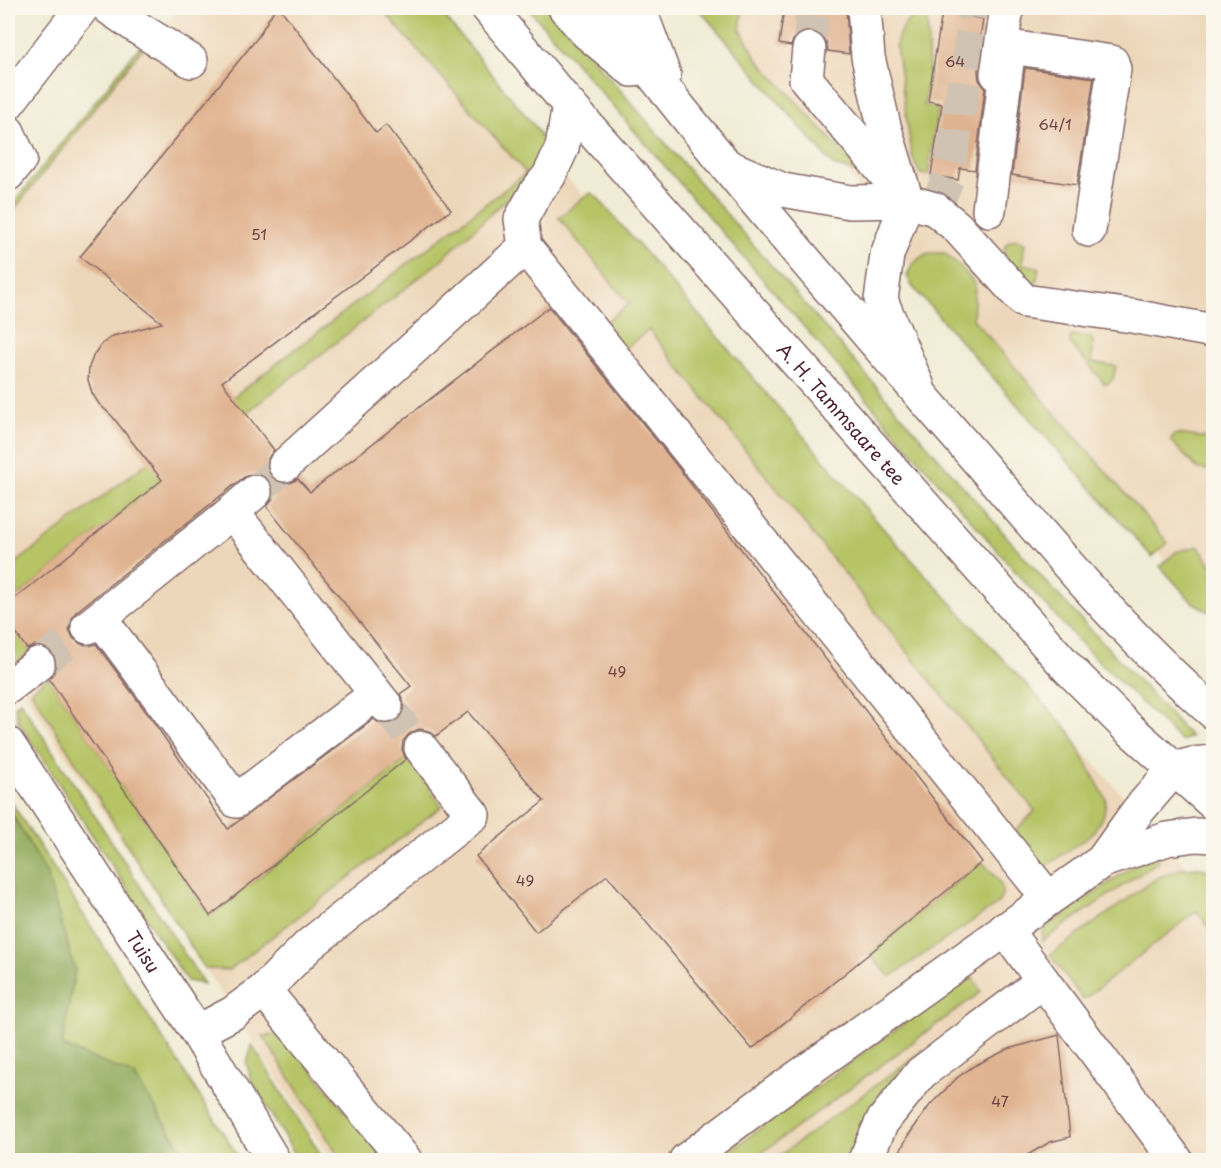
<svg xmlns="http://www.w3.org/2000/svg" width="1221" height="1168" viewBox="0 0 1221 1168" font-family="'Playpen Sans',sans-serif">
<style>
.built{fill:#edd7ba}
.green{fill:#b6c466;stroke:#807248;stroke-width:1.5}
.forest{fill:#90aa5b;stroke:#6d6443;stroke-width:1.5}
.building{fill:#e0b390;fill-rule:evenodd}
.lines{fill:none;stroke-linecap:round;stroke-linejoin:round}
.minor-tunnel{stroke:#d0c3b3;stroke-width:33;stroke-dasharray:33 16;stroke-linecap:butt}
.minor-casing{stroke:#846766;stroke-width:36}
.major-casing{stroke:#846766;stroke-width:36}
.minor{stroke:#fff;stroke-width:33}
.major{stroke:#fff;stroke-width:33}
.labels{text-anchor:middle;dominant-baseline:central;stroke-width:4.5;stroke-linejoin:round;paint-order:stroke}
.number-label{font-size:15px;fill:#704444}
.street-label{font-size:18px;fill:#4a1f2b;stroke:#fbf7ec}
</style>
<rect width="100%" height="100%" fill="#fbf7ec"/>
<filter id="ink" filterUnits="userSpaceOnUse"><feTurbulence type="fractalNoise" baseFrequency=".0167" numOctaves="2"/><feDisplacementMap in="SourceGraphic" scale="12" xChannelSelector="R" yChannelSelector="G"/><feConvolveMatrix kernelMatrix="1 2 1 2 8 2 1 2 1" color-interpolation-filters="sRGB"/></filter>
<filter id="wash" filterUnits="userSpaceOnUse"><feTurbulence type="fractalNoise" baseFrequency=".008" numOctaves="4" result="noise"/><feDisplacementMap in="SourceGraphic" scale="24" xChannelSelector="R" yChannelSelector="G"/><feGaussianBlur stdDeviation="1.35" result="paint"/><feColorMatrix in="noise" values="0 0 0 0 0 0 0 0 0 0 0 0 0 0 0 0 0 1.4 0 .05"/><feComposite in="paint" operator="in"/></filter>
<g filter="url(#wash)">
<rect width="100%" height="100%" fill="#f1ecd5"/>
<path class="built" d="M180,8H399L600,212L1185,865L1213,889V1160H331L8,668V217L140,51Z
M708,8H1213V614L919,282L844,165Z"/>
<path class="green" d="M381,8H436L445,17L536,128L543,140V147L541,158L530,177L439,262L246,413L8,604V569L526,173Z
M528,8H550L710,195L1047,583L1191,737L1181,741L1089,652L1028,586Z
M698,8H743L740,29L758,60L850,160L853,166L854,172L834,166Z
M927,9L929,78L924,105L938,108L928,175L920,174L912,156L896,45C900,25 910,17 927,9Z
M139,47L142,49L8,217V210Z
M591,193L597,197L887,533L1069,731L1106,799L1104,814L1093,833L1045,867L1020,837L1016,830L1035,811L649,330L624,349L604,323L629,304L559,218L585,196Z
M1017,239L1025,244L1022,264L1039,267L1036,284L1033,287C1024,279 984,245 1017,239Z
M929,253H944L960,266L975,284L973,319L1168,543L1152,557L912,286L907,276C910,264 918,258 929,253Z
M1073,335L1089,337L1093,341L1092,362L1116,366L1113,379L1109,383L1105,384L1071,344L1070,338Z
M1177,434L1213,439V467L1205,470L1197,468L1171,441L1172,437Z
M1198,546L1213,567V614L1192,602L1160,566L1176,552Z
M8,622L31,653L8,667Z
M48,677L210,916L408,758L442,806L229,970L205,969L31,691Z
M20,701L204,984L187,981L18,721L15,706Z
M8,797L229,1142L240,1160H8Z
M1158,854L1157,862L1042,941L1043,929L1132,867Z
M982,862C994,875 1012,888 996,905L890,977L869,954Z
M1199,867L1213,872V933L1197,911L1083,1000L1050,955L1157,878L1182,868Z
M973,977L981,992L752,1160H717L917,1014Z
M276,1035L289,1042L385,1160H341L263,1036Z
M252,1045L324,1160H298L250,1078L247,1063Z
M925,1049C916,1058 906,1066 897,1075C873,1099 859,1130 845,1160H774Z"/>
<path class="forest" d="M8,807L46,872L75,970L62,1046L134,1075L189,1160H8Z"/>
<g id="blocks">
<path class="building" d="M275,8H280L376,133L386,125L451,210L222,382L274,450L267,460V468L271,477L280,483H290L298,479L310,492L549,307L677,466L982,862L752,1049L607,875L536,932L476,856L544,801L468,712L436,736L429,731L419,729L409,734L403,741L402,750L406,759L210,916L49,679L55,671L56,661L53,653L45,647L36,645L27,649L8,622V604L162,480L112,416L99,404L92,393L88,380L89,367L94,354L102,344L113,336L162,323L80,257L258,37ZM251,474H261L269,480L273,488V498L267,507L411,686L400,694L404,703V712L397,721L388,725L380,724L374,719L228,829L150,717L96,644L90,646L81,644L73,638L69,629L71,620L76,612L243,478Z
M784,8H846L849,54L828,51L826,41L819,33L811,30L801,32L794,38L791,46L779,44Z
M942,12L983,19L978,53H981L978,71L979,80L985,88L975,170L960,168L958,180L931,175L942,104L928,101Z
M1025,68L1094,78L1077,185L1012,175Z
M1059,1035L1070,1137L1050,1142L1017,1161H895L908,1136L930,1105L958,1077L974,1066L1008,1049Z"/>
</g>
</g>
<g filter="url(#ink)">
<use href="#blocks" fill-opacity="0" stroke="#846766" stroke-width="1.5"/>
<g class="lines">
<path class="minor-tunnel" d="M809,49L813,8
M935,209L948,178L975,17L973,8
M255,492L285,465
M38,664L88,627
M386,706L421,748"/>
<defs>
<g id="minor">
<path d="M109,8L144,32L191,61"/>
<path d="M864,8L868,57L884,126L907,201L935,209L957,227L1024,301L1132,316L1214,331"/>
<path d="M809,49L806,79L897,188"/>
<path d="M997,74L1007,8"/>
<path d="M8,103L82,8"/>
<path d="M569,105L562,148L549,176L536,192L521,219L525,247L1048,898"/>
<path d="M8,132L20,159L8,174"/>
<path d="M727,166L783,190L850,202L907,201L887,255L881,300L918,387"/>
<path d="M989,210L1008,54L1017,48L1112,62L1114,69L1089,230"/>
<path d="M285,465L525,247"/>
<path d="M232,512L255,492"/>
<path d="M100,618L236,801L376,694"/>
<path d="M88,627L232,512L386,706"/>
<path d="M8,687L38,664"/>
<path id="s1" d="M8,744L197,1032L273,1160"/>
<path d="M1102,861L1137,812L1174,769L1193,764L1214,762"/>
<path d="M1043,981L1176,1160"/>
<path d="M264,990L309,945L473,815L421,748"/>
<path d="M197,1032L233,1013L264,990L405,1160"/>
<path d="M686,1160L777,1092L1102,861L1167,839L1196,835L1214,836"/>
<path d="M865,1160L882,1122L921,1073L1043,981L1005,929"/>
</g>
<g id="major">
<path id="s2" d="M488,8L569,105L1068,668L1126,726L1214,804"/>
<path d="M565,8L586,32L632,70"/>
<path d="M601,8C717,159 842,305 967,448C1046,539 1123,634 1214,713"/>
<path d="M639,8L664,75"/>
</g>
</defs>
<use href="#minor" class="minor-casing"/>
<use href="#major" class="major-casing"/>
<use href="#minor" class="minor"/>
<use href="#major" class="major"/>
</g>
</g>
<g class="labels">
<g class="number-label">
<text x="955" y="60">64</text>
<text x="1055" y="123">64/1</text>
<text x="259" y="233">51</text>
<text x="617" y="670">49</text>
<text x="525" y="879">49</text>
<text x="1000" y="1100">47</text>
</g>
<g class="street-label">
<text stroke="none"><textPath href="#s2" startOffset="538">A. H. Tammsaare tee</textPath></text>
<text stroke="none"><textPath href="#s1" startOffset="248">Tuisu</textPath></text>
</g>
</g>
<rect width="1221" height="1168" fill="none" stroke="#fbf7ec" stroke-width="30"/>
</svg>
